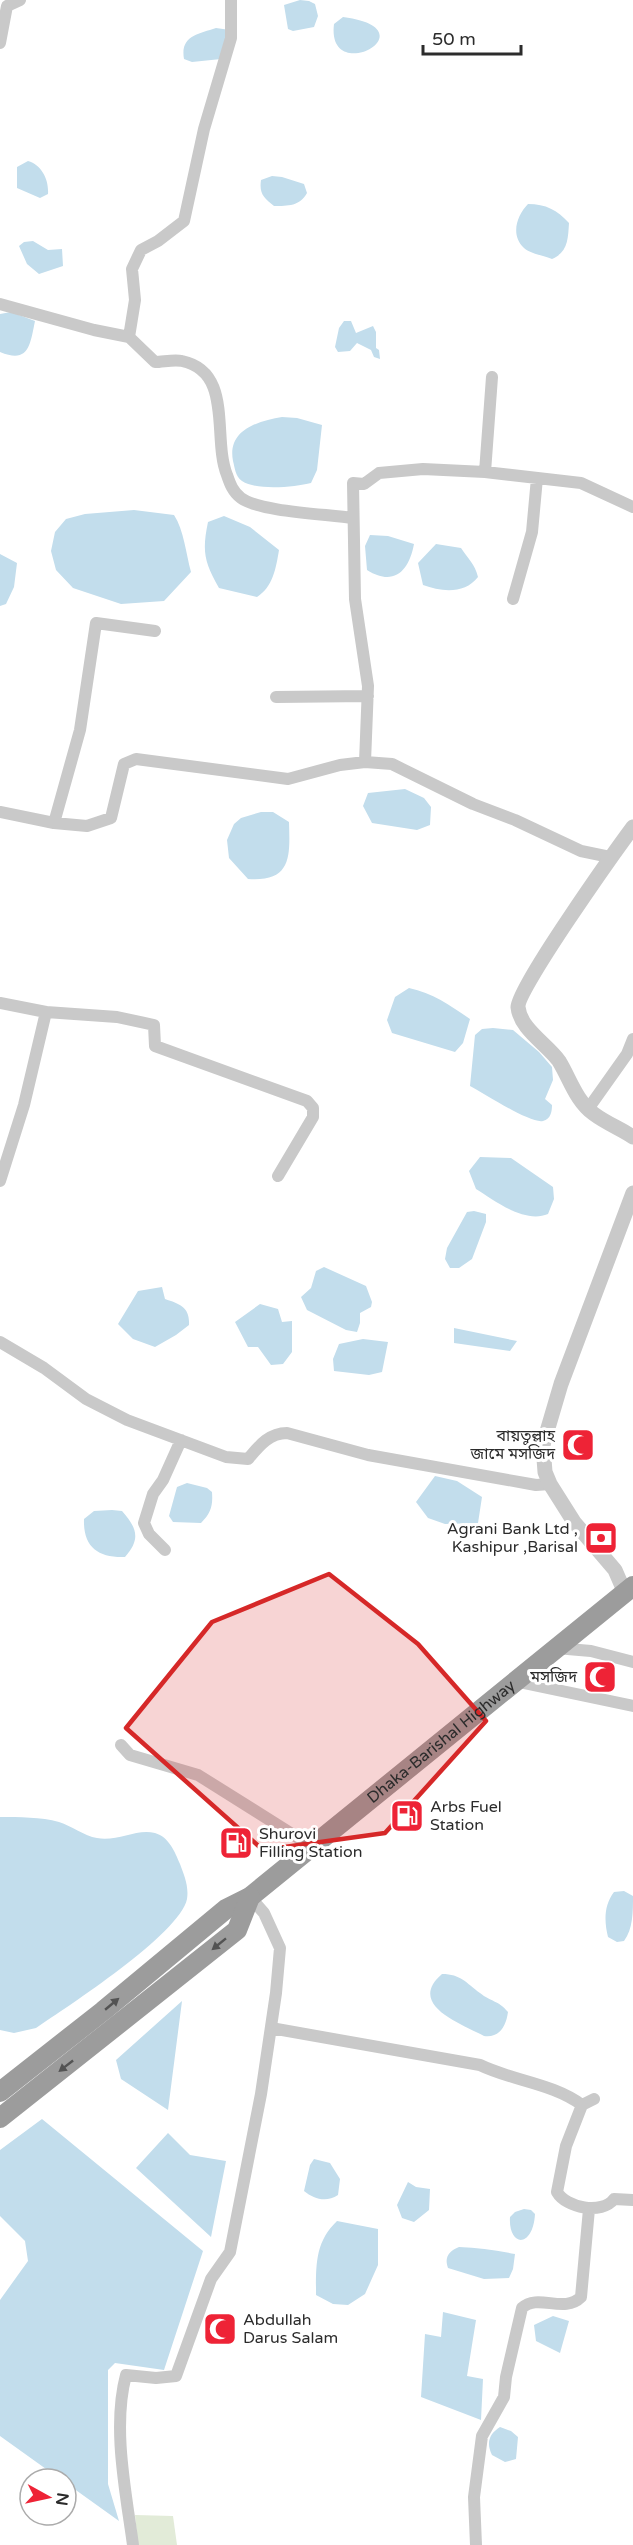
<svg xmlns="http://www.w3.org/2000/svg" width="633" height="2545" viewBox="0 0 633 2545" font-family="'Varela Round','Noto Sans Bengali',sans-serif">
<style>
.green{fill:#e2ebd8}
.water{fill:#c2ddec}
.lines{fill:none;stroke-linecap:round;stroke-linejoin:round}
.minor{stroke:#c9c9c9;stroke-width:12}
.tertiary{stroke:#c9c9c9;stroke-width:15}
.trunk{stroke:#9c9c9c;stroke-width:20}
.oneway{fill:#535353}
.marked{fill:#d62828;fill-opacity:0.2;stroke:#d62828;stroke-width:4.5;stroke-linejoin:round}
.labels{text-anchor:middle;dominant-baseline:central;stroke-width:6;stroke-linejoin:round;paint-order:stroke}
.poi-label{font-size:16px;fill:#2c2c2c;stroke:#fff;text-anchor:end}
.street-label{font-size:16px;fill:#2c2c2c;stroke:#fff}
</style>
<rect width="100%" height="100%" fill="#fff"/>
<path class="green" d="M135,2515L173,2516L177,2545H138Z"/>
<path class="water" d="M300,0L309,1L315,4L318,16L314,27L293,31L288,29L284,5Z
M343,17C434,29 326,88 334,24Z
M216,28L230,30L221,59L192,62L184,59C180,36 198,34 216,28Z
M28,161C42,165 49,180 48,194L40,198L17,188V167Z
M272,176L282,177L304,184L307,193C300,206 288,206 274,206C264,198 259,194 261,180Z
M528,204C546,204 557,210 569,223C568,239 568,252 552,259C545,256 531,254 524,248C510,235 517,215 528,204Z
M33,241L48,250L62,249L63,266L39,274L27,264L19,246L24,242Z
M11,312L35,321C30,345 29,364 0,352V314Z
M344,321H351L356,333L373,326L376,332V348L379,350L380,359L374,357L371,350L357,343L350,351L338,352L335,347L339,328Z
M282,417L297,418L322,425L317,470L311,483C295,487 257,491 242,481C235,476 235,468 233,461C227,430 258,421 282,417Z
M134,510L174,515C184,530 186,554 191,572L164,601L121,604L73,588L56,570L51,551L55,532L66,519L85,514Z
M224,516L250,527L279,550C276,568 273,587 257,597L219,588C204,562 202,551 208,522Z
M370,535L388,536L414,544C409,571 394,587 367,570L365,546Z
M436,544L461,548C468,559 475,564 478,577C465,594 442,592 423,585L418,563Z
M0,554L17,563L14,587L6,604L0,606Z
M405,789L424,798L431,807L430,825L417,830L372,823L363,806L368,793Z
M261,812H273L289,822C290,856 292,882 248,879L229,858L227,840L234,824L241,818Z
M409,988C433,993 451,1006 470,1019L463,1043L455,1052L392,1033L387,1020L395,997Z
M493,1028L513,1030L539,1052L552,1067L553,1080L545,1099L552,1105C552,1111 551,1119 543,1121C530,1124 484,1093 470,1086L475,1035L482,1029Z
M480,1157L511,1158L553,1187L554,1199L548,1214C525,1224 495,1201 476,1189L469,1171Z
M474,1211L486,1214V1222L472,1259L459,1268H450L445,1259L447,1248L467,1212Z
M324,1267L366,1286L372,1302L371,1307L360,1313V1323L357,1332L346,1330L307,1310L301,1297L311,1288L316,1271Z
M162,1287L165,1299C180,1304 190,1307 189,1325L176,1335L155,1347L133,1339L118,1324L138,1291Z
M260,1304L278,1309L282,1322L292,1321V1352L283,1364L271,1365L258,1347H248L235,1322Z
M454,1328L517,1341L510,1351L454,1343Z
M363,1339L388,1342L382,1372L369,1375L334,1371L333,1359L339,1344Z
M435,1476L457,1481L482,1497L478,1523L445,1524L428,1518L416,1502Z
M187,1483L207,1488L212,1492C213,1506 211,1513 201,1523L173,1522L169,1516L177,1487Z
M112,1510L122,1511C137,1528 141,1539 125,1557C98,1558 83,1547 84,1519L94,1511Z
M0,1817C19,1817 41,1817 59,1822C72,1826 84,1836 97,1838C117,1842 137,1828 155,1833C169,1837 175,1852 180,1864C184,1875 189,1886 187,1899C180,1934 67,2007 36,2028L14,2033L0,2030Z
M624,1891L633,1896C633,1912 633,1929 624,1941L617,1942L608,1937C604,1921 604,1905 614,1892Z
M442,1974C461,1974 466,1983 480,1993C491,2002 498,2000 508,2012C506,2026 500,2038 484,2036C462,2024 406,2005 442,1974Z
M182,2001L168,2110L121,2079L116,2060Z
M42,2119L203,2251L164,2370L115,2363L108,2370V2484L119,2521L66,2483V2479H60L0,2436V2300L28,2261L25,2241L0,2216V2150Z
M168,2133L190,2155L226,2161L211,2237L136,2168Z
M314,2159L330,2163L340,2179L338,2195C326,2203 314,2199 304,2191L310,2165Z
M408,2182L416,2187L430,2189L429,2210L414,2222L402,2218L397,2205Z
M524,2209L531,2210L535,2214C533,2249 508,2247 510,2217L515,2212Z
M337,2221L378,2229V2265L365,2294L348,2305L333,2304L316,2295C316,2265 315,2242 337,2221Z
M459,2247C478,2248 495,2250 515,2254L513,2269L509,2278L484,2279L448,2268C444,2257 449,2251 459,2247Z
M443,2312L476,2320L467,2376L483,2379L481,2420L421,2397L425,2334L441,2337Z
M553,2316L569,2321L560,2353L536,2341L534,2325Z
M500,2427L511,2431L518,2437L516,2459L505,2462L492,2455C486,2443 489,2434 500,2427Z"/>
<g class="lines">
<path class="minor" d="M231,0V38L204,129L184,221L158,241L141,250L132,269L135,300L129,337L155,362C163,362 174,359 182,361C234,372 212,438 227,475C230,484 233,492 241,498C260,512 327,514 353,518
M0,43L7,6L20,0
M0,304L94,330L129,337
M485,472L492,377
M513,599L532,532L537,478
M276,697L368,696
M365,762L392,764L473,804L515,820L581,851L610,857
M0,812L54,823L87,826L111,818L124,764L136,759L288,779L340,765L365,762L368,686L355,599L353,483L364,484L379,473L423,469L485,472L581,483L633,507
M54,823L80,730L96,623L155,631
M0,1003L46,1012
M588,1109L627,1054L633,1039
M0,1181L24,1105L46,1012L117,1017L154,1025L155,1046L307,1101L313,1108V1117L278,1176
M0,1342L44,1368L86,1399L127,1420L226,1457L248,1459C259,1446 269,1433 287,1433L368,1455L536,1485L550,1484
M165,1550L149,1534L144,1523L153,1494L163,1480L181,1440
M556,1648L591,1651L633,1662
M514,1681L633,1706
M121,1745L130,1755L198,1775L311,1846
M271,2028L480,2065C513,2081 552,2083 582,2105
M594,2099L582,2105L566,2146L557,2192C566,2208 602,2215 614,2199L633,2200
M133,2545C126,2493 112,2427 126,2375L156,2378L176,2376L211,2279L230,2252L261,2094L276,1993L280,1948L264,1913L250,1897
M476,2545L474,2497L482,2436L504,2397L506,2377L522,2308C538,2293 564,2314 581,2297L589,2209"/>
<path class="tertiary" d="M633,827C616,850 517,989 518,1007C520,1029 547,1044 559,1061C570,1079 576,1101 594,1114C606,1123 621,1129 633,1137
M625,1593L615,1570L574,1522L550,1484L545,1472L543,1445L561,1384L633,1193"/>
<g class="trunk">
<path id="s1" d="M0,2092L103,2011L226,1909L250,1897L633,1586"/>
<path d="M0,2118L237,1930L250,1897"/>
</g>
</g>
<defs><path id="oneway-solid" d="M-6-.8H1V-3.2L6.5 0L1 3.2V.8H-6Z" transform="scale(1.5)"/></defs>
<g class="oneway">
<use href="#oneway-solid" transform="translate(219 1944) rotate(141)"/>
<use href="#oneway-solid" transform="translate(112 2004) rotate(-40)"/>
<use href="#oneway-solid" transform="translate(66 2066) rotate(142)"/>
</g>
<path class="marked" d="M329,1574L418,1644L486,1721L385,1833L263,1850L126,1728L212,1622Z"/>
<defs>
<symbol id="mosque-square" viewBox="-11 -11 22 22"><rect x="-9" y="-9" width="18" height="18" rx="4" fill="#ee2336" stroke="#fff"/><path d="M3.5-4.9A6 6 0 1 0 3.5 4.9A5 5 0 1 1 3.5-4.9Z" fill="#fff"/></symbol>
<symbol id="bank-square" viewBox="-11 -11 22 22"><rect x="-9" y="-9" width="18" height="18" rx="4" fill="#ee2336" stroke="#fff"/><path d="M-6-4H6V4H-6ZM0-2.3a2.3 2.3 0 1 0 0 4.6a2.3 2.3 0 1 0 0-4.6Z" fill="#fff"/></symbol>
<symbol id="fuel-square" viewBox="-11 -11 22 22"><rect x="-9" y="-9" width="18" height="18" rx="4" fill="#ee2336" stroke="#fff"/><path d="M-5.5-6h7V0h2V4h1.3V-2.5L3-4.5l.8-.8L6-3V5H2.5V1h-1V6h-7ZM-4.2-4.7v3.2H.2V-4.7Z" fill="#fff"/></symbol>
</defs>
<g fill-rule="evenodd">
<use href="#mosque-square" x="559" y="1426" width="38" height="38"/>
<use href="#bank-square" x="582" y="1519" width="38" height="38"/>
<use href="#mosque-square" x="581" y="1658" width="38" height="38"/>
<use href="#fuel-square" x="388" y="1797" width="38" height="38"/>
<use href="#fuel-square" x="217" y="1824" width="38" height="38"/>
<use href="#mosque-square" x="201" y="2310" width="38" height="38"/>
</g>
<g class="labels">
<g class="poi-label">
<text x="555" y="1436">বায়তুল্লাহ<tspan x="555" dy="18">জামে মসজিদ</tspan></text>
<text x="578" y="1529">Agrani Bank Ltd ,<tspan x="578" dy="18">Kashipur ,Barisal</tspan></text>
<text x="577" y="1677">মসজিদ</text>
<text x="430" y="1807" text-anchor="start">Arbs Fuel<tspan x="430" dy="18">Station</tspan></text>
<text x="259" y="1834" text-anchor="start">Shurovi<tspan x="259" dy="18">Filling Station</tspan></text>
<text x="243" y="2320" text-anchor="start">Abdullah<tspan x="243" dy="18">Darus Salam</tspan></text>
</g>
<g class="street-label">
<text stroke="none"><textPath href="#s1" startOffset="564">Dhaka-Barishal Highway</textPath></text>
</g>
</g>
<g transform="translate(48 2497) rotate(98)"><circle r="28" fill="#ffffff" stroke="#ababab" stroke-width="1.5"/>
<path d="M0-4.5L10 22L0 15L-10 22Z" fill="#ee2336"/>
<text y="-9" font-size="16" font-weight="bold" text-anchor="middle" fill="#2c2c2c">N</text>
</g>
<path d="M423 45v9h98v-9" fill="none" stroke="#2c2c2c" stroke-width="3"/>
<text x="432" y="45" font-size="18" fill="#2c2c2c" stroke="#ffffff" stroke-width="4.5" paint-order="stroke">50 m</text>
</svg>
